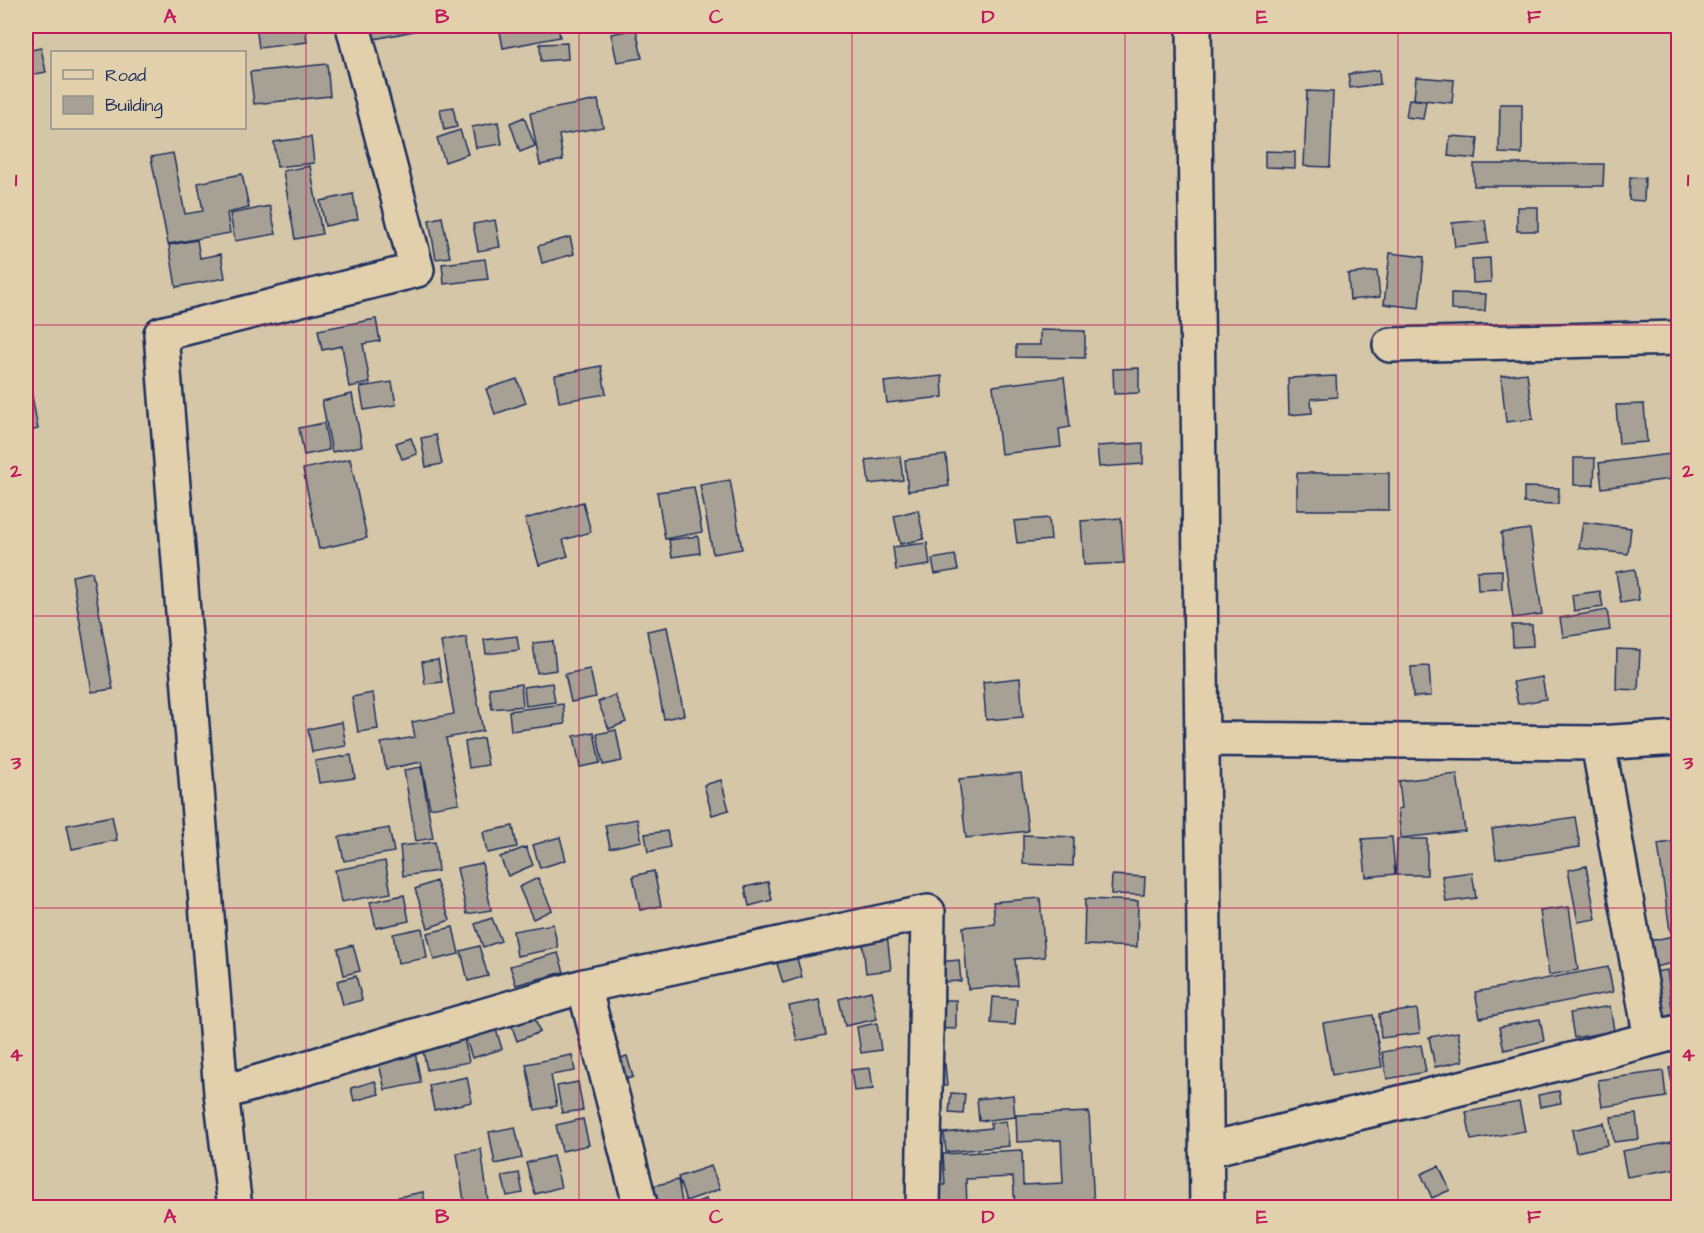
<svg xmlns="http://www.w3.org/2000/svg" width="1704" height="1233" viewBox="0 0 1704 1233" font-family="'Architects Daughter',sans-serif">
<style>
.building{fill:#a7a195;stroke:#1b2f5e;stroke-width:1.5}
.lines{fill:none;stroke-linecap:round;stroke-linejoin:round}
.street-casing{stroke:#1b2f5e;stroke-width:38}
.street{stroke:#e2d0ad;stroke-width:33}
.grid{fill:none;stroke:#c2185b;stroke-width:1.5;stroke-opacity:0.55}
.neatline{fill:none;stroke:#c2185b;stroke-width:2}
.grid-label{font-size:20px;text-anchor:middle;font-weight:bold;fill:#c2185b}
</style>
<rect width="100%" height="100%" fill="#d6c6a8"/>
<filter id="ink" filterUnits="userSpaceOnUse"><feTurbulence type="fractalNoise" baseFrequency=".0167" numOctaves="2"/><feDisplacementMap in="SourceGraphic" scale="12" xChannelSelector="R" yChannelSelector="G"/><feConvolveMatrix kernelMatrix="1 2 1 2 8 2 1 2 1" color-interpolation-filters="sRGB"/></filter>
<g filter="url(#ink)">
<path class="building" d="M256,26H305L307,42L259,48Z
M366,26H428L429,28L369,40Z
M499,26H558L560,37L503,48Z
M636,29L642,58L617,62L611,34Z
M567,43L568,59L541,61L540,44Z
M41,48L46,72L26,76V51Z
M327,64L330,96L254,104L250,72Z
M1379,70L1380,84L1350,88L1348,74Z
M1416,77L1454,80L1452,103L1414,99Z
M1307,91L1333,92L1330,167L1304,166Z
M1409,99L1426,101L1423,119L1406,117Z
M598,100L603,127L559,135L563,160L540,165L530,113Z
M1500,104H1522V154L1499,153Z
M453,107L457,127L444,130L440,109Z
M524,117L535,146L520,152L510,123Z
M498,122L502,144L476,148L472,127Z
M460,130L468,154L445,162L437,138Z
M1450,136L1478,138L1476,159L1448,156Z
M311,137L314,163L277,167L274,142Z
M1265,151L1295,152V168L1265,167Z
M173,153L185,214L203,211L198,183L242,174L249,208L227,213L230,233L168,244L151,157Z
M1474,164H1604L1603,186H1474Z
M310,166L322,234L295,239L283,171Z
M1630,177L1645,178L1644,201L1629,200Z
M353,194L358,219L325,226L320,201Z
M270,206L276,234L235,241L230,214Z
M1517,207H1538V231H1517Z
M442,217L450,257L436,259L429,220Z
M495,220L500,247L478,251L473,224Z
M1485,220L1488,243L1455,247L1452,223Z
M570,237L574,254L542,263L538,246Z
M197,240L200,258L221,254L225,278L176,287L169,245Z
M1390,253L1424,257L1419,308L1384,304Z
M1490,258L1491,282L1473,283L1472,259Z
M485,259L488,279L444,284L442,264Z
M1377,271L1380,297L1350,300L1348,274Z
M1451,293L1486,294L1485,311L1451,310Z
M376,319L380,341L363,344L370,383L349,387L342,346L322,350L318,330Z
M1040,330L1085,331V358L1016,357V345H1040Z
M601,366L606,394L559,402L555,375Z
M1139,368V393L1114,394L1113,369Z
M1527,373L1533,419L1506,422L1501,376Z
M1672,373H1678V399L1674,400Z
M942,376L943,397L887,403L884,382Z
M1336,376L1337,397L1311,399L1312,413L1289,415L1288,378Z
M1064,377L1070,427L1059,429L1061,447L1001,454L993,386Z
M26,379H29L38,429L26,432Z
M517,379L526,403L495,414L486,389Z
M392,382L396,405L364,410L360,387Z
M352,394L362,446L332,452L322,401Z
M1644,404L1647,442L1619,444L1616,405Z
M324,423L329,450L304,455L299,428Z
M436,435L442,464L426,467L421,438Z
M411,438L417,454L402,459L396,443Z
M1143,443V464L1099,467L1097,446Z
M1678,453V478L1602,488L1599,463Z
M946,455L949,486L908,491L905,460Z
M900,456L903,480L869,484L866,460Z
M1574,458H1595L1594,485H1574Z
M350,459L367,538L319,549L303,469Z
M1297,473H1389V510H1297Z
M730,480L742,549L713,554L700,485Z
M694,487L702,532L665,539L657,492Z
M1524,487L1559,488L1558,504L1524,503Z
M583,502L591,532L563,540L568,556L539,565L525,519Z
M918,510L924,539L900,544L894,516Z
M1049,518L1051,540L1017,543L1014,521Z
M1121,518L1124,563L1084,565L1081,521Z
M1583,522L1631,528L1628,554L1579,548Z
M1530,529L1542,614L1513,618L1501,533Z
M698,536L700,553L672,557L669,540Z
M927,543L930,565L896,570L893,547Z
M955,555L958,570L935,574L932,559Z
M1635,569L1639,600L1621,603L1616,572Z
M1502,570V589L1478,590L1477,571Z
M92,572L113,689L92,692L72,576Z
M1600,591L1603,607L1574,611L1572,595Z
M1607,610L1610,630L1563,637L1560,618Z
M1512,625H1532L1533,646L1513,647Z
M667,627L684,715L664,719L647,631Z
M517,636L519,650L486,654L484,640Z
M466,637L483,731L446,738L459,803L430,808L421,762L386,769L381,743L415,737L412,722L454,714L441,642Z
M553,641L556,670L537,673L533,643Z
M1617,649L1640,650L1638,690L1616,689Z
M438,660L442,682L425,684L422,662Z
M1429,666L1431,696L1413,697L1411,667Z
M590,669L596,697L571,702L565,674Z
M1542,677L1546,699L1518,704L1513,682Z
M1020,678L1023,717L986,720L983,682Z
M552,683L555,702L526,706L524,687Z
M521,684L523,706L492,709L489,688Z
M373,693L378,729L358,732L352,697Z
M615,695L626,722L609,729L598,702Z
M563,704L565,724L511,731L509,711Z
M342,722L346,746L312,752L308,729Z
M616,730L622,761L603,765L597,734Z
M594,732L600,763L580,767L574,736Z
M483,738L488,765L469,768L465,742Z
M351,755L355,778L319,783L315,761Z
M421,767L433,838L416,841L404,770Z
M1021,773L1028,831L966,838L959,779Z
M1457,774L1465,831L1401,838L1398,809L1402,808L1399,781Z
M721,780L729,810L712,815L704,785Z
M112,816L117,840L72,849L67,825Z
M1575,817L1580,847L1496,859L1492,829Z
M637,819L642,841L610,848L605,825Z
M513,826L517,847L487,853L483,832Z
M389,828L394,852L344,861L339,837Z
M667,831L670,847L648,852L645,834Z
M1023,835L1074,837L1073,866L1023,864Z
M560,837L566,860L540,868L533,845Z
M1392,837L1395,874L1366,877L1362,839Z
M1397,839H1427V875H1396Z
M1678,841V930L1670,931L1658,844Z
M435,842L438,871L403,876L400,846Z
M526,847L533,865L508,876L500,857Z
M385,861L391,893L341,902L335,870Z
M482,863L491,910L467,914L457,868Z
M1586,866L1596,919L1578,922L1568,870Z
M654,871L661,906L640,910L633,876Z
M1472,872L1476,898L1446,902L1442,876Z
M1112,875L1145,877L1144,895L1111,894Z
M538,878L552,910L533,919L519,887Z
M436,881L450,920L428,928L415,889Z
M768,882L772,900L749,906L745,887Z
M404,895L409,921L376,928L370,902Z
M1040,898L1045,957L1015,959L1017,985L968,989L963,927L995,924L993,902Z
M1085,899L1138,901L1137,947L1084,945Z
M1569,907L1578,970L1549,975L1540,911Z
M492,918L501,941L483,947L475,924Z
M553,924L558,948L517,956L513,931Z
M453,927L459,954L434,960L427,933Z
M422,928L427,958L398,963L393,934Z
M887,934L891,970L866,973L862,937Z
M1678,935V962L1640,970L1635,944Z
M353,945L360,971L344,975L338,949Z
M479,946L488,976L468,981L461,951Z
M795,951L802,977L783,983L775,957Z
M558,953L564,972L516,985L510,966Z
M959,960L961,981L939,982L938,962Z
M1608,967L1613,992L1480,1018L1475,992Z
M1667,970L1673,1017L1645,1020L1639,974Z
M356,976L362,1000L343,1005L337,981Z
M871,991L877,1019L845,1026L839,999Z
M993,997L1017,999L1015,1025L991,1023Z
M819,1000L826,1035L797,1041L789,1006Z
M929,1000H956V1029L929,1028Z
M1610,1006L1614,1031L1574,1038L1570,1013Z
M531,1009L540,1032L517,1041L509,1018Z
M1417,1009L1420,1033L1381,1038L1379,1014Z
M1373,1015L1382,1067L1332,1075L1323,1023Z
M1540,1019L1544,1041L1504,1050L1499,1027Z
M877,1023L881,1050L861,1053L857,1027Z
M496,1029L502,1049L472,1058L466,1039Z
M1458,1032L1463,1061L1435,1067L1429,1037Z
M464,1038L469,1062L427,1070L422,1046Z
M1421,1045L1426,1072L1387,1079L1382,1052Z
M414,1047L421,1083L385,1090L377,1055Z
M572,1055L575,1071L551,1075L557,1106L535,1110L526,1064Z
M627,1056L633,1077L615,1083L608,1062Z
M945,1064L947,1086L929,1087L927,1066Z
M1678,1067V1091L1674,1092L1669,1068Z
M870,1068L873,1089L854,1091L851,1070Z
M1663,1071L1666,1097L1602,1107L1598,1080Z
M467,1077L472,1102L434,1110L429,1085Z
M375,1081L379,1094L354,1101L351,1088Z
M578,1082L583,1110L562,1113L557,1086Z
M1559,1091L1561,1103L1540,1107L1538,1095Z
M951,1093L965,1094L963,1114L949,1113Z
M1013,1095L1015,1117L979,1121L977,1099Z
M1519,1102L1525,1131L1471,1140L1466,1112Z
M1089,1112L1094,1208H1015L1013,1177L966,1179L967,1208H933L932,1185H945L943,1154L1022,1150L1023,1185L1063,1183L1061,1140L1017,1142L1016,1115Z
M1636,1114L1639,1139L1614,1142L1611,1117Z
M583,1119L589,1145L562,1151L556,1125Z
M1006,1121L1009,1146L946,1152L944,1133L991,1128L990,1123Z
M1604,1123L1608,1145L1576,1152L1572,1130Z
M515,1127L522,1158L495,1164L489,1132Z
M1678,1141V1168L1627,1177L1622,1151Z
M481,1149L489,1208H465L457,1153Z
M553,1156L561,1187L535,1194L526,1163Z
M711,1166L720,1189L686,1201L678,1177Z
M1439,1166L1450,1190L1432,1198L1421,1174Z
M519,1173L523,1193L507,1196L502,1176Z
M678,1180L682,1203L662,1208H635L631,1191Z
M423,1192L426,1208H401L398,1197Z
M706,1199L709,1208H686L685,1206Z"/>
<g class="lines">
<defs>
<path id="street" d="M1194,26L1207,1208
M1390,345L1678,338
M1202,739L1598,743L1678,738
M1598,743L1651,1039
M584,986L641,1208
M221,1093L584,986L928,912L923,1208
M1206,1150L1506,1077L1678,1032
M235,1208L221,1093L161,334L417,270L353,26"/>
</defs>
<use href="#street" class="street-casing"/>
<use href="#street" class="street"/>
</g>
</g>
<path class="grid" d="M306,26V1208M579,26V1208M852,26V1208M1125,26V1208M1398,26V1208M26,325H1678M26,616H1678M26,908H1678"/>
<rect width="1704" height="1233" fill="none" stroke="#e2d0ad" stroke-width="66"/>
<rect x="51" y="51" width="195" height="78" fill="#e2d0ad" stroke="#92908d" stroke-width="1.5"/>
<rect x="63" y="70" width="30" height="9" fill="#e2d0ad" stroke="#92908d" stroke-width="1.5"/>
<text x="105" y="81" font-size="18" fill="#1b2f5e">Road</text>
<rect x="63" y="96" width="30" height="18" fill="#a7a195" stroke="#92908d" stroke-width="1.5"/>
<text x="105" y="111" font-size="18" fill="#1b2f5e">Building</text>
<rect x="33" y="33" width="1638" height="1167" class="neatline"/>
<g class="grid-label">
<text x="170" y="23">A</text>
<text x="442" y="23">B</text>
<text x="716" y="23">C</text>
<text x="988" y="23">D</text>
<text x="1262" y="23">E</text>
<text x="1534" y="23">F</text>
<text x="16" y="186">1</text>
<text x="1688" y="186">1</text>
<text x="16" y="477">2</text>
<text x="1688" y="477">2</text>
<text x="16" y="769">3</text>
<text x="1688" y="769">3</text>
<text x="16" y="1061">4</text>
<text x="1688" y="1061">4</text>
<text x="170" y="1223">A</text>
<text x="442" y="1223">B</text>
<text x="716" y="1223">C</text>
<text x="988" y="1223">D</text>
<text x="1262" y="1223">E</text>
<text x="1534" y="1223">F</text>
</g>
</svg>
